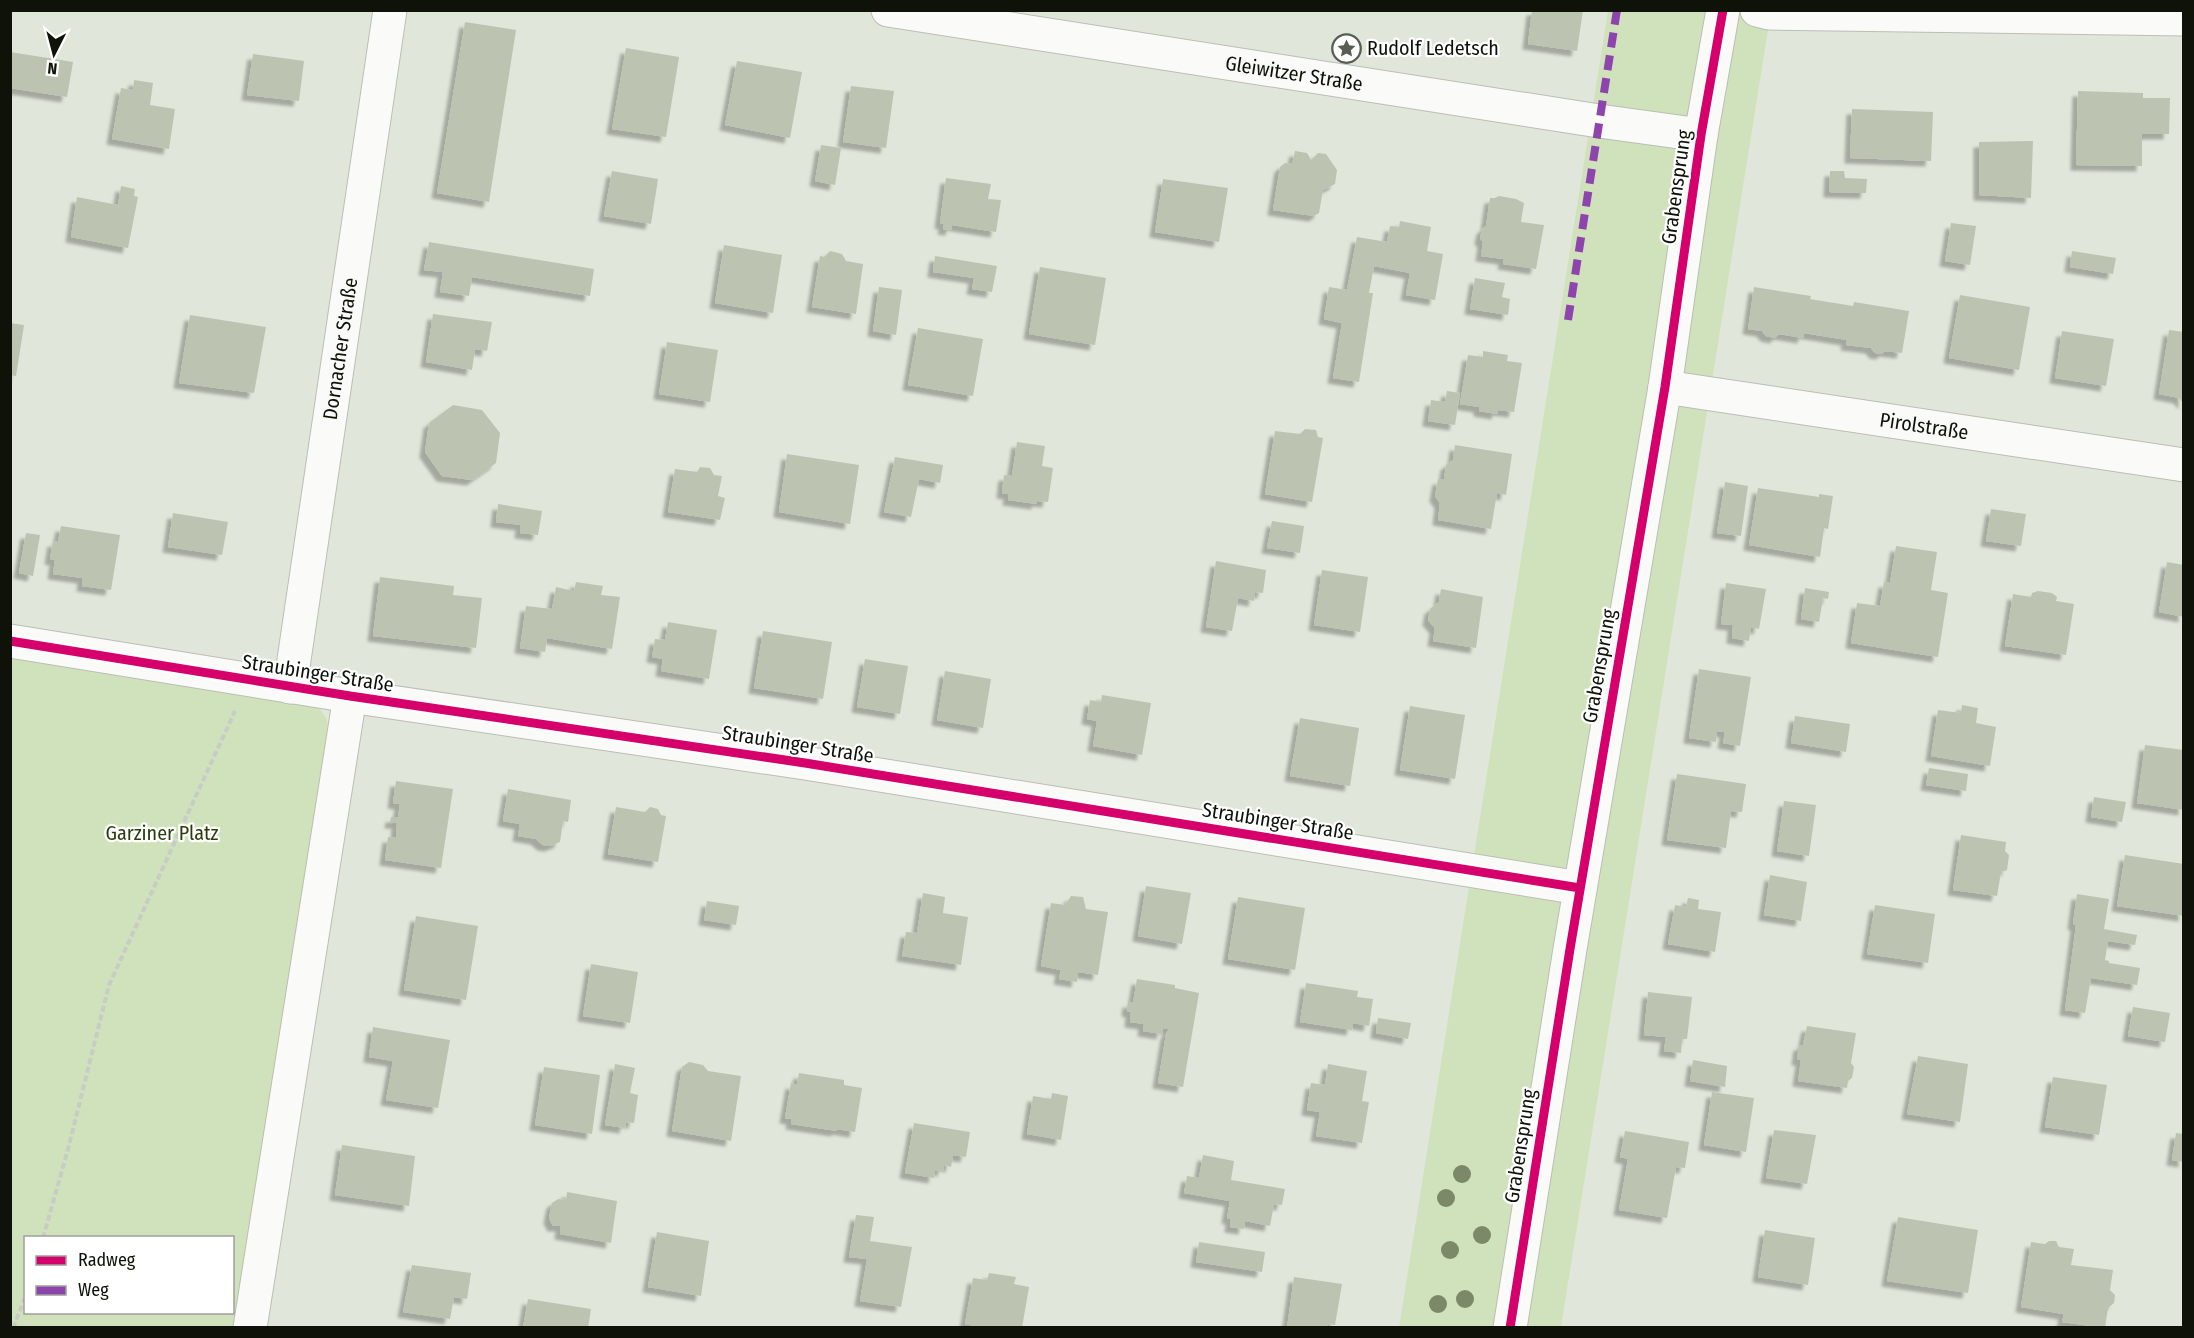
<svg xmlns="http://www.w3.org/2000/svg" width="2194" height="1338" viewBox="0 0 2194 1338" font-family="'Fira Sans Condensed',sans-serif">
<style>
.green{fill:#d0e2bb;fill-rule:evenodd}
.building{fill:#bcc4b1;filter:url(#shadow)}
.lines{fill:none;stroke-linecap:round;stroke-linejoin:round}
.street-casing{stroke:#babeb4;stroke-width:35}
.path{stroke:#c9cbc6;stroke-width:4;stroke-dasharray:6 3;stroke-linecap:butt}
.street{stroke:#fafbf9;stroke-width:33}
.quiet{stroke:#8e44ad;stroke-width:8;stroke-dasharray:15 8;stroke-linecap:butt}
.cycleway-casing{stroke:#fff;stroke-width:13}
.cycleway{stroke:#d6006c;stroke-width:9}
.tree{fill:#7c8968}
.labels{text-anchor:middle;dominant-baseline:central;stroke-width:4.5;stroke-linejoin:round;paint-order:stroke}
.poi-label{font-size:20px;fill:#0e1209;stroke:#fff;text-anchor:start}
.street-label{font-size:20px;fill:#0e1209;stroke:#fff}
.park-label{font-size:20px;fill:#2b3d0c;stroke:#fff}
</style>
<defs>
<filter id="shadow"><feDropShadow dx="-5.5" dy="5.5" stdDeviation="1.5" flood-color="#0004"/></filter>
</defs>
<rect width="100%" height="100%" fill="#e0e6d9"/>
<path class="green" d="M1608,11H1771L1561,1327L1399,1328Z
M10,657L316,703L326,718L329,731L235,1327H11ZM26,1238H232V1312H26Z"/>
<path class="building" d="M1532,10H1583L1577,51L1528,44Z
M465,22L516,30L489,202L437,193Z
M626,48L679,57L666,137L612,129Z
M10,52L73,62L67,97L10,88Z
M253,54L304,61L299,101L247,95Z
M737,61L802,72L790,138L725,125Z
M134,80L153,83L150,105L175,109L169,149L112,139L121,88L133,90Z
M851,86L894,91L886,148L843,142Z
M2078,91L2143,93V98H2170L2169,134H2142V166L2076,165Z
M1852,109L1933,112L1931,161L1850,158Z
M2033,141L2031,198L1979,195V142Z
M821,145L841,148L835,185L815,181Z
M1295,151L1307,153L1311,160L1318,153L1326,154L1337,170L1335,184L1323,190L1319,213L1314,216L1273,210L1280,167L1285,163L1292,164Z
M612,171L658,179L651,224L604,216Z
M1830,171H1844L1845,178L1867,179L1866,193L1829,192Z
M946,178L991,184L988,199L1001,200L996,232L952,225L951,230L943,229L944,224L940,223Z
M1163,179L1228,188L1219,242L1155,232Z
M121,186L135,189L134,196L138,197L128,248L71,237L77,197L118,205Z
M1499,196L1516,199L1524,203L1521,222L1544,225L1536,269L1503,264L1504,259L1481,256L1483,242L1480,239L1482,229L1486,226L1490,198H1495Z
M1400,221L1431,227L1427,251L1443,254L1435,300L1406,295L1410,273L1374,266L1369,293H1373L1359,382L1333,378L1342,323L1324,319L1329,287L1347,290L1357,237L1387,242L1390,226L1399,227Z
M1951,223L1976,226L1970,265L1945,261Z
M429,242L594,269L590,296L472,277L469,296L440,292L443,272L424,270Z
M724,245L782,255L773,313L715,303Z
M830,251L842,254L846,261L863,264L856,314L812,307L820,256L824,257Z
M2072,251L2116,258L2113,274L2070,267Z
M935,256L997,266L992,292L972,289L974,278L933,272Z
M1040,267L1106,278L1095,345L1029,334Z
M1475,278L1505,283L1502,297L1510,299L1508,315L1470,309Z
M879,287L902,290L896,335L873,331Z
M1754,287L1811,296L1810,299L1853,306L1854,302L1909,311L1902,353L1885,351L1881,354L1875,353L1871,348L1846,345L1847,340L1804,333L1803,338L1779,334L1775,338L1766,336L1762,331L1748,329Z
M1960,295L2030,307L2019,370L1949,358Z
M433,314L492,322L487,351L475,349L472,370L426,362Z
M190,315L266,327L254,393L179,383Z
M10,323L24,325L16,376L10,375Z
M918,328L983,339L973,396L908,385Z
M2169,330L2184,332V404L2179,398L2159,394Z
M2062,331L2114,339L2106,386L2055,378Z
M667,342L718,350L710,402L659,394Z
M1483,351L1508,355L1507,361L1522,363L1514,412L1498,410L1497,414L1479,411V407L1460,404L1468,355L1483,357Z
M1447,391L1460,393L1455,425L1428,421L1431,400L1445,402Z
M453,405L482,410L500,433L496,463L472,480L442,476L425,452L429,423Z
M1305,429L1316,430L1318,437L1323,438L1312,502L1265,494L1275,431L1300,434Z
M1017,442L1045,446L1042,466L1053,468L1048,502L1037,501V504L1008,500L1009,494L1002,493L1004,475L1012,476Z
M1455,445L1512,454L1506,495L1497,493L1491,529L1438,520L1440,503L1435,496L1438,479L1444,480L1446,465L1453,460Z
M787,454L859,465L850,524L779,512Z
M895,457L943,465L940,483L919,479L911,517L884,512Z
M700,467L710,468L714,475L722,476L718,496L725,498L720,520L668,512L675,469L697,472Z
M1725,482L1748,486L1741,536L1717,533Z
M1758,488L1819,497V494L1833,496L1828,529L1824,528L1820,557L1749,545Z
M498,504L542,511L538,535L520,533L521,525L496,522Z
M1991,509L2026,514L2021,546L1986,541Z
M173,513L228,522L222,555L168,547Z
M1272,521L1304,526L1300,553L1267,548Z
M61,526L120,535L111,590L82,586L83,578L53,574L55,560L50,559L53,541L58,542Z
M26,533L40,535L33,576L19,573Z
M1896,546L1937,552L1931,590L1948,593L1938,657L1851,643L1857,603L1880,606L1884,582L1890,583Z
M1216,561L1266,570L1263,593L1255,592L1254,601L1238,598L1232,631L1206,627Z
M2167,562L2184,565V617L2159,612Z
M1322,570L1368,577L1360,632L1314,625Z
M380,577L454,586L453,595L482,598L476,648L373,636Z
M576,582L603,586L601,595L620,597L612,649L547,638L545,652L520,648L526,606L552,609L556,587L574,591Z
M1726,583L1766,589L1759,629L1751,627L1749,641L1732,638L1733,625L1721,624Z
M1805,588L1829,592L1828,599L1823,598L1819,622L1801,619Z
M1441,589L1483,597L1476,648L1433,641L1435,628L1428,620L1430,609L1439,602Z
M2038,591L2052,593L2057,597L2056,601L2074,604L2066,655L2005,646L2013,594L2031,597L2032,593Z
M668,622L717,630L709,679L661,671L663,659L652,657L655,639L665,640Z
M763,631L832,642L823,699L754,688Z
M865,659L908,666L900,714L857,707Z
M1699,669L1751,677L1740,746L1723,743L1725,732L1717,731L1716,742L1689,738Z
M945,671L991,679L983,728L937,720Z
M1102,695L1151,703L1142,755L1093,746L1097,721L1087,719L1090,700L1101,702Z
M1962,705L1978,708L1976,723L1996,727L1990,766L1931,756L1938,710L1961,713Z
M1410,706L1465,715L1455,779L1400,770Z
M1795,716L1850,724L1846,752L1791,743Z
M1300,718L1359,728L1350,786L1290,776Z
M2145,745L2184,750V810L2137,803Z
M1929,768L1968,774L1966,791L1926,785Z
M1677,774L1746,784L1742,812L1731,811L1726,848L1667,840Z
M396,781L453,789L441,868L385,860L388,837L396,838L397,823H390L391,817H398L400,804L393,803Z
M508,789L571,800L568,822L563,821L560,842L550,846L543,845L536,839L518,836L520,824L503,821Z
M2094,797L2126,802L2122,822L2091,817Z
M1784,801L1816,805L1809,856L1777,851Z
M616,807L645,812L650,807L658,809L661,815L666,816L658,862L608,854Z
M1961,835L2006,842L2005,851L2009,855L2007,870L2001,872L1997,896L1953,890Z
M2125,855L2184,864V916L2117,906Z
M1770,875L1807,882L1801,921L1764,915Z
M1146,886L1191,893L1182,944L1138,936Z
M923,893L945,897L943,913L968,917L961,965L902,956L906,932L917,933Z
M2077,894L2109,899L2104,929L2137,935L2135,945L2108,941L2105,960L2109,961V963L2140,968L2137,985L2091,978L2085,1013L2065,1010L2076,925L2073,924Z
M1071,896L1083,897L1086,909L1108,912L1098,975L1078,972L1077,982L1059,979L1061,970L1041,966L1051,903L1065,905Z
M1238,897L1305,908L1295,970L1228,959Z
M1688,898L1699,900L1698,909L1721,912L1715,952L1668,944L1675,905L1686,907Z
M707,901L739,906L736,925L704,920Z
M1875,905L1935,914L1928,963L1867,954Z
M416,916L478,926L466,1000L404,990Z
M591,964L638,972L630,1023L583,1016Z
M1137,979L1175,985V988L1199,993L1183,1087L1158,1083L1166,1034L1169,1029L1163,1028L1162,1034L1143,1031L1144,1024L1130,1022L1131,1012L1127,1011L1128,1002L1133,1003Z
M1306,983L1358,991L1357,997L1373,999L1369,1026L1353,1023L1352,1030L1300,1022Z
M1648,992L1692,997L1687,1039H1682L1681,1053L1664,1051L1666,1037L1644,1035Z
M2133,1007L2170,1013L2165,1042L2128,1036Z
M1378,1018L1411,1023L1408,1039L1376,1033Z
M1807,1026L1856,1033L1851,1063L1854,1067L1852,1078L1848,1081L1847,1088L1798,1081L1801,1060H1797L1799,1045H1803Z
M373,1027L450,1040L438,1108L386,1100L393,1061L369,1057Z
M1918,1056L1968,1064L1960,1122L1907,1114Z
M1693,1060L1727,1066L1725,1087L1690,1081Z
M689,1062L703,1065L708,1071L741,1076L731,1141L672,1131L682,1067Z
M615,1064L635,1068L630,1093L638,1095L634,1123L626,1122L625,1128L605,1125Z
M1328,1064L1367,1071L1362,1101L1369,1102L1362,1143L1316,1136L1320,1112L1307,1110L1311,1083L1325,1085Z
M544,1067L600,1075L592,1134L535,1125Z
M799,1073L844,1080V1085L862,1088L855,1132L837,1129V1131L791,1124L792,1119L785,1118L791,1083L797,1085Z
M2053,1077L2107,1085L2099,1135L2045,1127Z
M1712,1092L1754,1098L1746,1152L1704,1145Z
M1052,1093L1068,1096L1061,1140L1027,1134L1033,1096L1051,1099Z
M914,1123L970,1132L966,1157L953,1155L951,1167L944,1165L943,1171L935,1170L934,1178L905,1173Z
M1774,1130L1816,1135L1807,1184L1766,1178Z
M1625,1131L1689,1142L1685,1168L1676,1167L1667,1218L1619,1210L1628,1159L1620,1157Z
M2176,1133L2184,1134V1162L2172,1160Z
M342,1145L415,1156L409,1206L335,1195Z
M1203,1155L1234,1161L1231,1180L1285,1189L1282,1205L1274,1204L1270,1226L1245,1221L1244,1229L1230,1227L1231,1219L1227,1218L1230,1201L1184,1193L1187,1176L1199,1178Z
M567,1192L617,1201L611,1243L560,1234L561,1226H553L549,1218L552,1203L558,1199L566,1200Z
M856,1215L874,1217L870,1241L912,1247L901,1307L860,1301L867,1259L849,1257Z
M1898,1217L1978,1230L1968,1293L1887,1281Z
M1765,1230L1815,1238L1808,1285L1758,1277Z
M657,1232L709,1241L701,1296L648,1287Z
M2049,1241H2056L2059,1247L2074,1249L2071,1265L2113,1270L2110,1290L2115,1295L2114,1303L2108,1308L2105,1328L2062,1322L2064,1314L2021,1307L2031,1242L2045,1244Z
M1199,1242L1265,1252L1262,1272L1196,1262Z
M412,1265L471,1273L467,1299L454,1297L450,1319L403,1312Z
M989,1273L1016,1277L1014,1284L1029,1287L1022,1328H986L965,1324L973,1278L987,1280Z
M1294,1277L1342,1284L1335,1325L1328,1324V1328H1287Z
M528,1299L591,1309L588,1328H523Z"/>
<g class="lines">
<defs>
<g id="street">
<path id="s1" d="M888,10L1599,121L1701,135"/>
<path d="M1757,10L1769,13L2184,19"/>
<path id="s2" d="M1665,387L2184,465"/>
<path d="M10,641L350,696L805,763L1580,888"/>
<path id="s3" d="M290,687L390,10"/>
<path d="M250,1328L350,696"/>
<path d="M1510,1328L1570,949L1665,387L1701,135L1723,10"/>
</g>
</defs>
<use href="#street" class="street-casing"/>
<path class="path" d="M43,1238L68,1149L109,985L235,711
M13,1328L26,1295"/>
<use href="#street" class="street"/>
<path class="quiet" d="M1568,320L1617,10"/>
<defs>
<path id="cycleway" d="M10,641L350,696L805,763L1580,888
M1510,1328L1570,949L1665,387L1701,135L1723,10"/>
</defs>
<use href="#cycleway" class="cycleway-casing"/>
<use href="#cycleway" class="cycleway"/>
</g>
<g class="tree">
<circle cx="1462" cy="1174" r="9"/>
<circle cx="1446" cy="1198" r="9"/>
<circle cx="1482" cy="1235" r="9"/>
<circle cx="1450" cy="1250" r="9"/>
<circle cx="1465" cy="1299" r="9"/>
<circle cx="1438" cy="1304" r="9"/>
</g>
<defs>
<symbol id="sight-ring" viewBox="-11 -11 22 22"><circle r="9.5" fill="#fff" stroke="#585c52" stroke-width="1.5"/><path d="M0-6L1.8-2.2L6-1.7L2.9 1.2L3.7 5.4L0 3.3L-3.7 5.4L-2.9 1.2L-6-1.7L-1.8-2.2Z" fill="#585c52"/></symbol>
</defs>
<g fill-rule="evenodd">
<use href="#sight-ring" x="1330" y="32" width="33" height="33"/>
</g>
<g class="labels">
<g class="poi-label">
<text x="1367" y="48">Rudolf Ledetsch</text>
</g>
<g class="street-label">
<text stroke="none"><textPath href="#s1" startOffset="411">Gleiwitzer Straße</textPath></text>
<text transform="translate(1676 187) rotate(-82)">Grabensprung</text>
<text stroke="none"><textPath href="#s3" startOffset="342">Dornacher Straße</textPath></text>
<text stroke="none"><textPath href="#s2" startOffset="262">Pirolstraße</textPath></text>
<text transform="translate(1599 666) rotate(-80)">Grabensprung</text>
<text transform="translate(318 673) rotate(9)">Straubinger Straße</text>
<text transform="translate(798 744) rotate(9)">Straubinger Straße</text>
<text transform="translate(1278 821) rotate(9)">Straubinger Straße</text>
<text transform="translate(1520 1146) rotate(-81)">Grabensprung</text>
</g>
<g class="park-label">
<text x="162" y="833">Garziner Platz</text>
</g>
</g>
<rect width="2194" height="1338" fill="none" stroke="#0e1209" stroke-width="24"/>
<rect x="24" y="1236" width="210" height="78" fill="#ffffff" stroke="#9fa09d" stroke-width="1.5"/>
<rect x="36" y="1256" width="30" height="9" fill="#d6006c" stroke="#9fa09d" stroke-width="1.5"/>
<text x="78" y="1266" font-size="18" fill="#0e1209">Radweg</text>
<rect x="36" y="1286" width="30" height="9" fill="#8e44ad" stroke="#9fa09d" stroke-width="1.5"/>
<text x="78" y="1296" font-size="18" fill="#0e1209">Weg</text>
<g transform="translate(54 54) rotate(186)" stroke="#ffffff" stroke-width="4.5" paint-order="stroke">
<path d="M0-4.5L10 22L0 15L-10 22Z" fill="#0e1209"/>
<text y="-9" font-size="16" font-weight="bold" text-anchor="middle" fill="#0e1209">N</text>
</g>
</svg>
